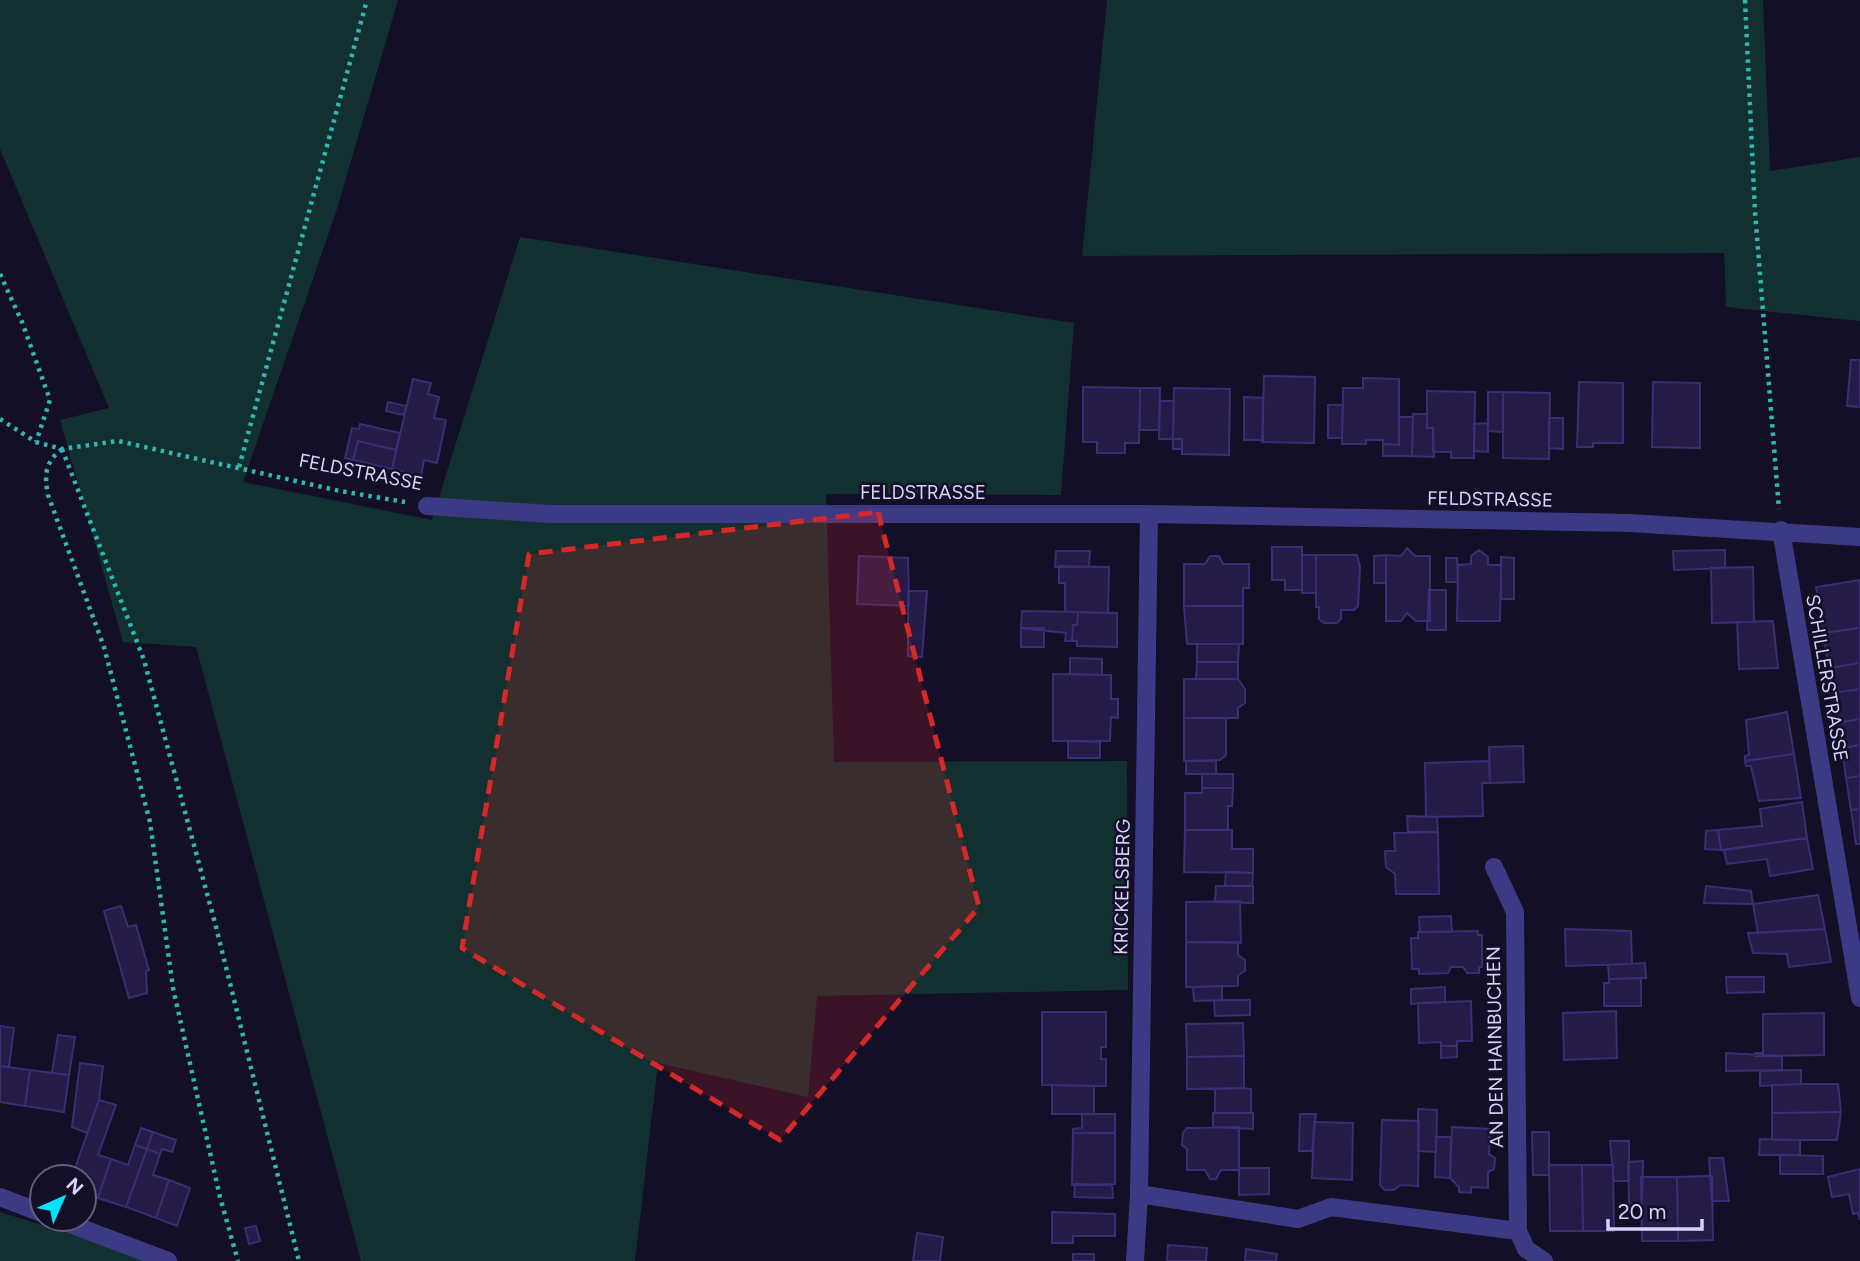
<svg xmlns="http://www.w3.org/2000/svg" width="1860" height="1261" viewBox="0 0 1860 1261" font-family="Figtree,sans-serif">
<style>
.green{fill:#12302f}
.building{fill:#241b47;stroke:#3b2d73;stroke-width:2}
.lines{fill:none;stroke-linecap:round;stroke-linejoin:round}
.path{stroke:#2fb8b0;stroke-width:4.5;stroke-dasharray:3.5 5;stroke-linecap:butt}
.minor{stroke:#3d3a85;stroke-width:18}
.marked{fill:#d62828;fill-opacity:0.2;stroke:#d62828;stroke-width:5;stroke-dasharray:14 9;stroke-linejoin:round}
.labels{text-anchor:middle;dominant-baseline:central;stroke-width:5;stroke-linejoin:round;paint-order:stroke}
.street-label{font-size:19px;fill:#d9d4ff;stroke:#130f26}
</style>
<rect width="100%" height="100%" fill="#130f26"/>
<path class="green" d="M0,0H398L337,209L243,482L432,520L520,237L1074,323L1061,495L826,494L834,762L1127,761L1128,990L817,996L808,1097L658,1063L635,1261H361L196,647L123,642L60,420L109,408L0,149Z
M1107,0H1763L1770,171L1860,157V321L1726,307L1724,253L1082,256Z
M0,1212L141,1256L153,1261H0Z"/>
<path class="building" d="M1851,360H1860V407L1847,406Z
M1264,376L1315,377L1314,443L1262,442Z
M1363,378L1399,379V445L1383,444V440H1366V444H1342L1343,388H1363Z
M413,379L431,383L428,394L439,397L434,418L446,420L437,463L424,460L421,476L392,469Z
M1579,382L1623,383V443H1593V447H1577Z
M1653,382L1700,383V448L1652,447Z
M1083,387L1140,388L1139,443H1125V453H1097V442H1083Z
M1140,388H1160L1159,430H1140Z
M1174,388L1230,389L1229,455L1182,454V439H1173Z
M1427,391L1475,392L1474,458H1451V452H1433V428H1427Z
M1488,392H1503V432L1488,431Z
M1503,392L1550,393L1549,459L1503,458Z
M1244,397L1263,398V440H1244Z
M1160,401H1174L1173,439H1159Z
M388,402L406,406L404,415L386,411Z
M1328,405H1343L1342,438H1328Z
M1413,414H1427V428H1433L1434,457L1412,456Z
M1399,417H1413L1412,456H1383V444L1399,445Z
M1549,418H1563V449L1549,448Z
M1488,423V452L1474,451V424Z
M360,424L400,433L396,450L358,441L353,460L345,458L352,428L359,429Z
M1173,439H1182V449H1173Z
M358,441L396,450L392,469L353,460Z
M1272,547H1302V590H1285V580H1272Z
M1407,548L1415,556H1430V621H1416L1407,613L1401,621H1386V555L1401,556Z
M1479,550L1488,557V565H1501L1500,621H1457L1458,565L1471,564V556Z
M1725,550V568L1674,570L1673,551Z
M1056,551H1090L1089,567H1055Z
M1302,555H1316V593H1302Z
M1316,555H1357L1360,567L1358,606L1354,610H1341V619L1337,623H1324L1319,619V607H1316Z
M1386,555V583H1374V556Z
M859,556L908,558L909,606L857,604Z
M1210,556H1219L1223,564H1249V588H1243V606H1184V564H1205Z
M1501,557L1514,558V599H1501Z
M1446,558H1457L1458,582H1446Z
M1059,566L1109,567L1108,613L1065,612V583H1059Z
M1753,567L1754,622L1712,623L1711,568Z
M1860,580V628L1823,633L1816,587Z
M1429,590H1446V630H1427Z
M908,591H927L922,657L908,656Z
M1184,606H1243V644H1187Z
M1022,611L1078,612L1077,625H1073L1072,641H1065L1066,633L1021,628Z
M1078,612L1117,613V647L1077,646V641H1072L1073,625H1077Z
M1773,621L1778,668L1739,669L1737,622Z
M1021,628H1044V647H1021Z
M1860,628V663L1829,668L1823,633Z
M1197,644H1239L1238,662H1197Z
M1070,658L1102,659V675L1070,674Z
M1197,662H1238V679H1196Z
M1860,663V689L1833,693L1829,668Z
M1053,674L1111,675V699H1118V718L1111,717L1110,741H1053Z
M1184,679H1238L1245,689V703L1238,708V718H1184Z
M1860,689V719L1837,723L1833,693Z
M1787,712L1794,754L1745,761V756L1749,755L1746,720Z
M1184,718H1226V755L1220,760L1184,761Z
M1860,719V745L1842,748L1838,723Z
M1068,741L1100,742V758H1068Z
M1860,745V776L1846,778L1842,748Z
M1523,746L1524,782L1490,783L1489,747Z
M1794,754L1801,798L1759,801L1751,766H1746L1745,761Z
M1186,761H1216V774H1186Z
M1489,761L1490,783H1482L1483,816L1426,817L1425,763Z
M1202,774H1233V788H1202Z
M1860,776V809L1851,810L1846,778Z
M1202,788H1233L1232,806H1228V830H1185V793H1202Z
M1802,802L1807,838L1721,850L1718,830L1762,826L1760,809Z
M1860,809V844H1856L1851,810Z
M1407,816L1437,817L1438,832H1408Z
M1185,830H1232V849H1253V873L1184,872Z
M1718,830L1721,850L1705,849L1706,831Z
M1438,832L1439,894H1396L1395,874L1386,867L1385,851H1395L1394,833Z
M1807,838L1813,869L1770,876L1767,859L1727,864L1724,850Z
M1226,872L1253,873L1252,886H1225Z
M1216,886H1253V903L1215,902Z
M1706,886L1751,891L1753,904L1704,903Z
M1818,895L1825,929L1758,933L1753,904Z
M1240,901L1241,943L1186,942V902Z
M121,906L128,927L136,925L149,970L146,971L147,993L129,998L104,911Z
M1451,916L1452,932H1420L1419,917Z
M1565,929L1631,931L1632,964L1566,966Z
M1825,929L1831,962L1789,967L1787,954L1753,953L1748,933Z
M1478,931V935H1482V967H1479V973H1467L1463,967H1451L1448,973L1419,974V969H1412L1411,938H1418V932Z
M1186,942H1238V955L1245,960V971L1238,975V986L1186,987Z
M1645,963L1646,978L1609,979L1608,965Z
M1726,977H1764V992L1727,993Z
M1641,978V1006H1604V983H1609V979Z
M1222,986V1000L1194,1001L1193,987Z
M1445,987V1002L1411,1004V989Z
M1222,1000H1250V1015L1215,1016L1214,1001Z
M1471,1001L1472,1041H1457V1046H1441V1042L1419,1043L1418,1003Z
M1616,1011L1617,1058L1564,1060L1563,1013Z
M1042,1012H1106V1047H1101V1059H1106V1086L1042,1085Z
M1824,1013V1055L1755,1056V1053H1763V1014Z
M1243,1023L1244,1056L1187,1057L1186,1024Z
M0,1026L14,1028L9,1067L0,1066Z
M58,1035L75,1037L69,1075L52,1073Z
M1441,1046H1457V1057L1441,1058Z
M1726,1053L1782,1056V1070L1726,1071Z
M1244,1056V1088L1187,1089V1057Z
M80,1063L103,1066L99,1100L87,1133L72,1127Z
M0,1066L30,1070L25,1106L0,1102Z
M30,1070L69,1075L64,1112L25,1106Z
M1801,1070V1084L1760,1086V1071Z
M1801,1084H1838L1841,1112L1772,1113V1085Z
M1052,1085L1094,1086V1114H1052Z
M1244,1088L1251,1089V1113H1215V1089Z
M99,1100L116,1105L98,1155L111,1159L98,1198L84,1193V1177H72Z
M1418,1109L1437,1110L1436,1152L1418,1151Z
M1841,1112L1837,1140H1772V1113Z
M1213,1113H1253V1129L1213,1127Z
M1082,1114H1115V1133H1073V1129L1082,1128Z
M1300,1114H1316L1312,1151H1299Z
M1382,1120L1419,1121L1418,1186L1400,1185L1394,1190H1385L1380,1185Z
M1314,1122L1353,1123L1352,1180L1312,1178Z
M1239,1127V1170H1221L1216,1179H1210L1205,1170H1187V1149L1182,1145L1183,1133L1187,1128Z
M1452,1127L1490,1129L1489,1154L1495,1158L1494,1169L1488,1172V1188L1471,1187V1193L1459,1192V1187L1450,1178Z
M141,1128L153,1132L147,1149L135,1145Z
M153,1132L176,1140L172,1152L162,1149L160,1154L147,1149Z
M1532,1132H1549V1175H1533Z
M1073,1133H1115V1184L1072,1185Z
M1436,1137H1451L1450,1178L1435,1177Z
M1760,1139L1800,1140V1155H1759Z
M1610,1141H1629V1181H1614Z
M135,1145L147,1149L126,1207L98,1198L111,1159L128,1165Z
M147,1149L160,1154L153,1175L169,1180L156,1218L126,1207Z
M1780,1155L1823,1156V1174H1780Z
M1709,1158H1723L1729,1201H1712Z
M1643,1161L1642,1204H1629L1628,1162Z
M1549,1165H1582L1583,1231H1550Z
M1582,1165H1613L1614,1231H1583Z
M1239,1168H1269V1194L1239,1195Z
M1860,1169V1220L1858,1213L1853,1214L1849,1194L1832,1197L1828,1177Z
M1709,1176H1712L1713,1240L1678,1241L1677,1177Z
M1641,1177H1677L1678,1241H1642Z
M169,1180L190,1188L177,1226L156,1218Z
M1075,1184L1112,1185L1113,1198L1074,1197Z
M1052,1212L1115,1214V1236H1073V1243H1052Z
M256,1226L260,1241L249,1244L245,1228Z
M917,1233L943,1237L940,1261H913Z
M1168,1245L1207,1248L1206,1261H1167Z
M1246,1249L1277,1254L1276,1261H1245Z
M1073,1254H1094V1261H1073Z"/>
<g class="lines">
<path class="path" d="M1745,0L1755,212L1779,509
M0,274L22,322L50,400L36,442
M0,419L36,442L62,449L118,441L340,491L405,502
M62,449L144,660L215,923L299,1261
M62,449C45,462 44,475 48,495L104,647L150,822L173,988L220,1197L238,1261
M239,467L367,0"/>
<path class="minor" d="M427,506L550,514H1149L1629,523L1860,537
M1781,530L1860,998
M1494,867L1515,912L1518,1231
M1139,1194L1298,1219L1331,1207L1518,1231L1526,1249L1544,1261
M0,1197L42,1213
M57,1219L168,1261
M1135,1261L1139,1194L1149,514"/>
</g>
<path class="marked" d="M878,512L979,907L780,1140L462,948L529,554Z"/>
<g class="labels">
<g class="street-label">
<text transform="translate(361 472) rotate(11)">FELDSTRASSE</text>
<text x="923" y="492">FELDSTRASSE</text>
<text transform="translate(1490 499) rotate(1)">FELDSTRASSE</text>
<text transform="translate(1827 678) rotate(80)">SCHILLERSTRASSE</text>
<text transform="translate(1122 887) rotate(-89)">KRICKELSBERG</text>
<text transform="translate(1495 1047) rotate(-91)">AN DEN HAINBUCHEN</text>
</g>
</g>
<g transform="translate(63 1198) rotate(45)"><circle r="33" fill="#130f26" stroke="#625e7d" stroke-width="2"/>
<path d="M0-5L12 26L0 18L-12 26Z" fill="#00e5ff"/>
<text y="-10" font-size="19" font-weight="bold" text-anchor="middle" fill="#d9d4ff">N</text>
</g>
<path d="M1608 1219v10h94v-10" fill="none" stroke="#d9d4ff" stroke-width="3.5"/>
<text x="1618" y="1219" font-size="21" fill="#d9d4ff" stroke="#130f26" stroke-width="5" paint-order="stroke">20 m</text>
</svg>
